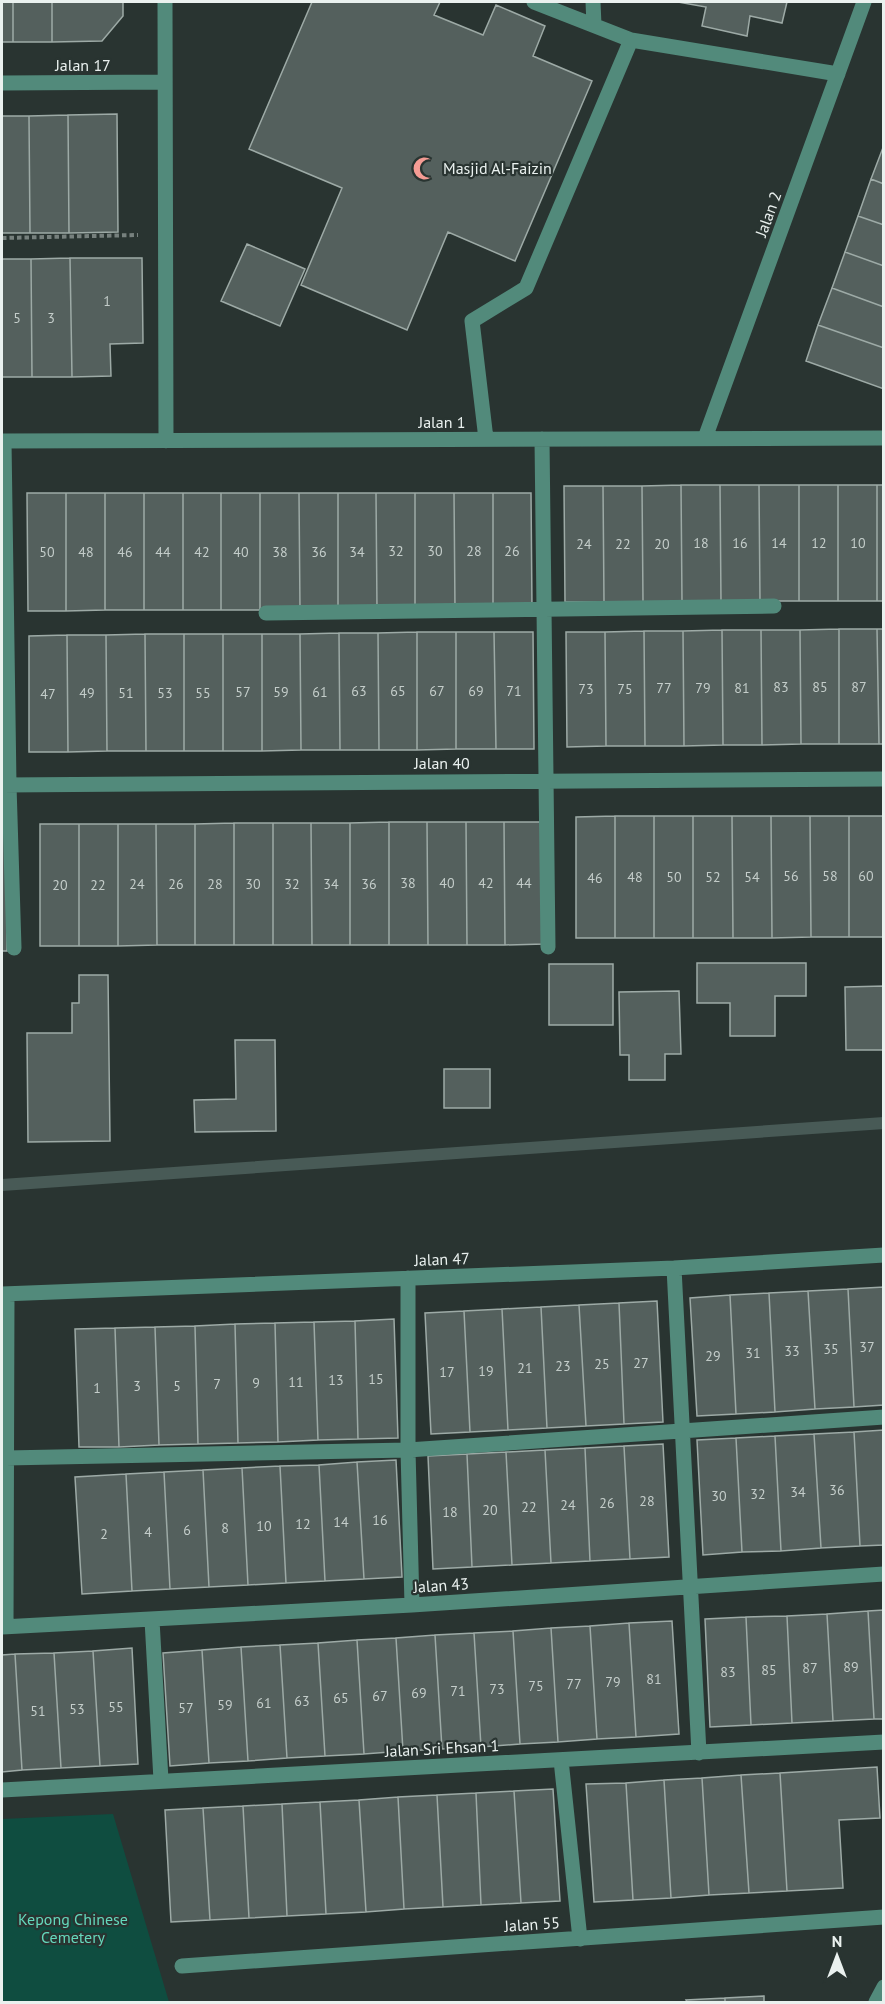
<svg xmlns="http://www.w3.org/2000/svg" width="885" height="2004" viewBox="0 0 885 2004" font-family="'PT Sans',sans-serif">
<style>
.green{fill:#0f4d40}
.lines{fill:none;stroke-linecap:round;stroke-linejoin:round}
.stream{stroke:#485a56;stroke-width:12}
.building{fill:#54605d;stroke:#9daaa6;stroke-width:1.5}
.path{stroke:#77817e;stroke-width:4;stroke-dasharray:4.5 3;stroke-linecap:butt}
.minor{stroke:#528a7b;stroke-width:15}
.labels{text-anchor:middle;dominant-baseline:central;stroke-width:4.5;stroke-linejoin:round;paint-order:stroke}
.number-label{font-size:14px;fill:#c4cdca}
.street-label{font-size:16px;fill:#eaf1ef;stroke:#293431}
.poi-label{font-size:16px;fill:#eaf1ef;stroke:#293431;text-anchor:start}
.park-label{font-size:16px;fill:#64d8bc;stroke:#293431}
</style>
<rect width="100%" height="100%" fill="#293431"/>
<path class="green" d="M113,1814L169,2002H2V1819Z"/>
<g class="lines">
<path class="stream" d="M2,1185L884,1123"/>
</g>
<path class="building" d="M2,2H13V42H2Z
M13,2H52V42H13Z
M52,2H123V16L102,41L52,42Z
M312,2H440L434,15L483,35L496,5L545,26L533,56L592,81L515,261L448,232L407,330L301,285L342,188L249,149Z
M678,2H787L782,23L750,16L747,36L702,26L706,7Z
M117,114L118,232L69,233L68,115Z
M68,115L69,233H30L29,116Z
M2,116H29L30,233H2Z
M884,145V184L871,179Z
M871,179L884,184V225L858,216Z
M858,216L884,225V266L845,252Z
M247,244L305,269L280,326L221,301Z
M845,252L884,266V307L832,288Z
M70,258H142L143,343L110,344L111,376L72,377Z
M70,258L72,377H32L31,259Z
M2,259H31L32,377H2Z
M832,288L884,307V348L818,325Z
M818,325L884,348V389L806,361Z
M681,485L682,602H643L642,486Z
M681,485H720L721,602H682Z
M720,485H759L760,601L721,602Z
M759,485H799V601H760Z
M799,485H838V601H799Z
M838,485H877V601H838Z
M877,485H884V601H877Z
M564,486H603L604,602H565Z
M603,486H642L643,602H604Z
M27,493H66V611H28Z
M66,493H105V610L66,611Z
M105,493H144V610H105Z
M144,493H183V610H144Z
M183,493H221V610H183Z
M221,493H260V610H221Z
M260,493H299L300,610H260Z
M299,493H338V610H300Z
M338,493H376L377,610H338Z
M376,493H415V610H377Z
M415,493H454L455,609L415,610Z
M454,493H493V609H455Z
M493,493H531L532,609H493Z
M839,629H877L879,744H839Z
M839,629V744H801L800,630Z
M877,629H884V744H879Z
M722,630H761L762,745H723Z
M722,630L723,745L684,746L683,631Z
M761,630H800L801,744L762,745Z
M644,631H683L684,746H645Z
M644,631L645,746H606L605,632Z
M417,632H456V749L417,750Z
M417,632V750H379L378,633Z
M456,632H494L496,749H456Z
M494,632H533L534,749H496Z
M566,632H605L606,746L567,747Z
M339,633H378L379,750H340Z
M339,633L340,750H301L300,634Z
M145,634H184V751H146Z
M145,634L146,751H107L106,635Z
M184,634H223V751H184Z
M223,634H262V751H223Z
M262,634H300L301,750L262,751Z
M67,635H106L107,751L68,752Z
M67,635L68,752H29V636Z
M615,816V938H576V817Z
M615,816H654V938H615Z
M654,816H693V938H654Z
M693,816H732L733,938H693Z
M732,816H771L772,938H733Z
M771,816H810L811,937L772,938Z
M810,816H849V937H811Z
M849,816H884V937H849Z
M389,822V945H350V823Z
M389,822H427L428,945H389Z
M427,822H466L467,945H428Z
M466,822H504L505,945H467Z
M504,822H544V944L505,945Z
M234,823V945H195V824Z
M234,823H273V945H234Z
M273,823H311L312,945H273Z
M311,823H350V945H312Z
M40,824H79V946H40Z
M79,824H118V946H79Z
M118,824H156L157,945L118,946Z
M156,824H195V945H157Z
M2,832H7V951H2Z
M697,963H806V996H775V1036H730V1003H697Z
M549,964H613V1025H549Z
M79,975H108L110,1141L28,1142L27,1033H72V1003H79Z
M884,986V1050H846L845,987Z
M679,991L681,1054H665V1080H629V1055H620L619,992Z
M235,1040H275L276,1131L195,1132L194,1100L236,1099Z
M444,1069H490V1108H444Z
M884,1287V1405L854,1407L848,1289Z
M848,1289L854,1407L815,1409L808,1291Z
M808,1291L815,1409L775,1412L769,1293Z
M769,1293L775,1412L736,1414L730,1295Z
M730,1295L736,1414L697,1416L690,1298Z
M657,1301L663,1422L624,1424L619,1303Z
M619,1303L624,1424L586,1426L579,1305Z
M579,1305L586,1426L547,1428L541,1307Z
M541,1307L547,1428L508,1430L502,1309Z
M502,1309L508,1430L470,1432L464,1311Z
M464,1311L470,1432L431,1434L425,1313Z
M394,1319L398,1438L358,1439L355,1321Z
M355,1321L358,1439L318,1440L314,1322Z
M314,1322L318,1440L278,1442L275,1323Z
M275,1323L278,1442L238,1443L235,1324Z
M235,1324L238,1443L198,1444L195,1326Z
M195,1326L198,1444L159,1445L155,1327Z
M155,1327L159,1445L119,1447L115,1328Z
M115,1328L119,1447H79L75,1329Z
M884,1430V1545L860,1546L854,1432Z
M854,1432L860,1546L821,1548L814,1434Z
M814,1434L821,1548L781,1551L775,1436Z
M775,1436L781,1551L742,1552L736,1438Z
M736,1438L742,1552L703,1555L697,1440Z
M663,1444L669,1557L630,1559L624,1446Z
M624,1446L630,1559L590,1561L585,1448Z
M585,1448L590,1561L551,1563L545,1450Z
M545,1450L551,1563L512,1565L506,1452Z
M506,1452L512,1565L472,1567L467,1454Z
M467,1454L472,1567L433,1569L428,1456Z
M396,1460L402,1577L364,1579L357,1462Z
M357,1462L364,1579L325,1581L319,1465Z
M319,1465L325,1581L286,1583L280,1466Z
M280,1466L286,1583L248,1585L242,1468Z
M242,1468L248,1585L209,1587L203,1470Z
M203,1470L209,1587L170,1589L164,1472Z
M164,1472L170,1589L132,1591L126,1474Z
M126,1474L132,1591L82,1594L75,1477Z
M884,1610V1719H874L868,1611Z
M868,1611L874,1719L833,1721L827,1614Z
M827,1614L833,1721L792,1723L787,1616Z
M787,1616L792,1723L751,1725L746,1617Z
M746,1617L751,1725L710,1727L705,1619Z
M672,1621L679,1734L636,1737L629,1623Z
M629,1623L636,1737L597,1739L590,1626Z
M590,1626L597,1739L558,1742L551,1628Z
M551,1628L558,1742L520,1744L513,1631Z
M513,1631L520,1744L481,1747L474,1633Z
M474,1633L481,1747L442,1749L435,1635Z
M435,1635L442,1749L403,1751L396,1638Z
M396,1638L403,1751L364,1754L357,1640Z
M357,1640L364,1754L325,1756L318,1643Z
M318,1643L325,1756L287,1758L280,1645Z
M280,1645L287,1758L248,1761L241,1647Z
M241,1647L248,1761L209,1763L202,1650Z
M132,1648L138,1764L100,1766L93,1651Z
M202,1650L209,1763L170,1766L163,1653Z
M93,1651L100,1766L61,1768L54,1653Z
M54,1653L61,1768L22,1770L15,1654Z
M15,1654L22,1770L2,1772V1655Z
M877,1767L880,1818L839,1820L843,1888L787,1891L780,1773Z
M780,1773L787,1891L749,1893L741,1775Z
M741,1775L749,1893L709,1895L702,1778Z
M702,1778L709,1895L671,1898L664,1780Z
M664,1780L671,1898L633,1900L626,1783Z
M626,1783L633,1900L594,1902L586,1784Z
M553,1789L560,1901L521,1903L514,1791Z
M514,1791L521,1903L481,1905L476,1793Z
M476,1793L481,1905L443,1907L437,1795Z
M437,1795L443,1907L404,1909L398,1797Z
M398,1797L404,1909L366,1912L359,1800Z
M359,1800L366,1912L326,1914L320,1802Z
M320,1802L326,1914L287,1916L282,1804Z
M282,1804L287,1916L249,1918L243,1806Z
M243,1806L249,1918L210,1920L203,1808Z
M203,1808L210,1920L171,1922L165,1810Z
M764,1996V2002H725V1998Z
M725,1998V2002H687L686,2000Z"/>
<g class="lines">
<path class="path" d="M2,238L138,235"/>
<path class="minor" d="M165,2L166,441
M534,2L631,40L838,74
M593,2L594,25
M2,83L165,82
M705,438L864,2
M486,439L472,321L526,288L631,40
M542,439L548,947
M2,441L884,438
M4,441L9,785L14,948
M266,613L774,606
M2,785L884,779
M674,1268L699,1753
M408,1278V1450L412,1605
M2,1294L674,1268L884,1255
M6,1458L408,1450L884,1417
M152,1620L161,1780
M6,1626L7,1294
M2,1627L412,1605L884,1574
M561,1760L580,1939
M2,1790L884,1742
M182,1966L884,1917
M876,2002L884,1987"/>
</g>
<defs>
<symbol id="mosque-bare" viewBox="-9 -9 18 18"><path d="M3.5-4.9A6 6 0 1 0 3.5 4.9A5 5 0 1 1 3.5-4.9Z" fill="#f59c94" stroke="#293431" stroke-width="2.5" paint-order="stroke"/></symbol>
</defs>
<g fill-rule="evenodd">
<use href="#mosque-bare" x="408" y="152" width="33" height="33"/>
</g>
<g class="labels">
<g class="number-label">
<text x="107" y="301">1</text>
<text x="17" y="318">5</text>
<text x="51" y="318">3</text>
<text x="701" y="543">18</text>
<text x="740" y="543">16</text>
<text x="779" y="543">14</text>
<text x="819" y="543">12</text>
<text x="858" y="543">10</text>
<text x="584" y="544">24</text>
<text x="623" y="544">22</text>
<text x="662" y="544">20</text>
<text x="396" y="551">32</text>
<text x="435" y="551">30</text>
<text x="474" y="551">28</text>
<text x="512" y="551">26</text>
<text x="47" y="552">50</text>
<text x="86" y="552">48</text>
<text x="125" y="552">46</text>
<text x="163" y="552">44</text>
<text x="202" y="552">42</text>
<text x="241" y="552">40</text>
<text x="280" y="552">38</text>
<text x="319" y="552">36</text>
<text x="357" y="552">34</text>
<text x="781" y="687">83</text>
<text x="820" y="687">85</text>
<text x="859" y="687">87</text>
<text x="664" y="688">77</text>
<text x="703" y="688">79</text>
<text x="742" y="688">81</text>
<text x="586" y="689">73</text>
<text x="625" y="689">75</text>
<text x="359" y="691">63</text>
<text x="398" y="691">65</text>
<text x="437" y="691">67</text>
<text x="476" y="691">69</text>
<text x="514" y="691">71</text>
<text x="243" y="692">57</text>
<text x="281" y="692">59</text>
<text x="320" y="692">61</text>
<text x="87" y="693">49</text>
<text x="126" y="693">51</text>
<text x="165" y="693">53</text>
<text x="203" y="693">55</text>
<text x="48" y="694">47</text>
<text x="791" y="876">56</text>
<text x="830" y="876">58</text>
<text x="866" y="876">60</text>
<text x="635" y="877">48</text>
<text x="674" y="877">50</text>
<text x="713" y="877">52</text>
<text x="752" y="877">54</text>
<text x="595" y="878">46</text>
<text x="408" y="883">38</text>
<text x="447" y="883">40</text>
<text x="486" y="883">42</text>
<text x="524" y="883">44</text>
<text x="137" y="884">24</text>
<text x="176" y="884">26</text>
<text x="215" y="884">28</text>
<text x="253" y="884">30</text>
<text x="292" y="884">32</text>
<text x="331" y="884">34</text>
<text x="369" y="884">36</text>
<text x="60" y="885">20</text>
<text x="98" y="885">22</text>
<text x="867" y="1347">37</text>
<text x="831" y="1349">35</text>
<text x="792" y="1351">33</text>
<text x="753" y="1353">31</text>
<text x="713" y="1356">29</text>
<text x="641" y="1363">27</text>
<text x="602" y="1364">25</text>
<text x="563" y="1366">23</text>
<text x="525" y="1368">21</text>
<text x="486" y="1371">19</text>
<text x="447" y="1372">17</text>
<text x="376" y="1379">15</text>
<text x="336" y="1380">13</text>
<text x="296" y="1382">11</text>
<text x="256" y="1383">9</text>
<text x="217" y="1384">7</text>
<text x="137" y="1386">3</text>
<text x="177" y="1386">5</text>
<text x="97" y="1388">1</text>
<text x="837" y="1490">36</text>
<text x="798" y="1492">34</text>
<text x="758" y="1494">32</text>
<text x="719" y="1496">30</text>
<text x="647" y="1501">28</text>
<text x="607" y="1503">26</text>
<text x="568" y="1505">24</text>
<text x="529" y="1507">22</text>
<text x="490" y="1510">20</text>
<text x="450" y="1512">18</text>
<text x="380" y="1520">16</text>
<text x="341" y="1522">14</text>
<text x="303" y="1524">12</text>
<text x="264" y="1526">10</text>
<text x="225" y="1528">8</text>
<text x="187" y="1530">6</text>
<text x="148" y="1532">4</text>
<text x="104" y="1534">2</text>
<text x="851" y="1667">89</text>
<text x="810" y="1668">87</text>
<text x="769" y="1670">85</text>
<text x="728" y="1672">83</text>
<text x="654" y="1679">81</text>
<text x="613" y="1682">79</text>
<text x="574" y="1684">77</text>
<text x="536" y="1686">75</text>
<text x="497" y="1689">73</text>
<text x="458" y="1691">71</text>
<text x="419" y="1693">69</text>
<text x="380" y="1696">67</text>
<text x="341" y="1698">65</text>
<text x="302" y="1701">63</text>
<text x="264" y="1703">61</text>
<text x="225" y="1705">59</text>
<text x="116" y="1707">55</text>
<text x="186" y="1708">57</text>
<text x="77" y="1709">53</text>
<text x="38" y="1711">51</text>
</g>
<g class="street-label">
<text x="83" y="65">Jalan 17</text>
<text transform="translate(768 214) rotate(-70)">Jalan 2</text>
<text x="442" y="422">Jalan 1</text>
<text x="442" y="763">Jalan 40</text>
<text transform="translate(442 1259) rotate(-2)">Jalan 47</text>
<text transform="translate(441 1585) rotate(-4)">Jalan 43</text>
<text transform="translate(442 1748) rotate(-3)">Jalan Sri Ehsan 1</text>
<text transform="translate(532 1924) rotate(-4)">Jalan 55</text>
</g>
<g class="poi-label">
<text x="443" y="168">Masjid Al-Faizin</text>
</g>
<g class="park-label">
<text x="73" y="1919">Kepong Chinese<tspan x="73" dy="18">Cemetery</tspan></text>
</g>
</g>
<rect width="885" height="2004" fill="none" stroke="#eaf1ef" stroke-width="6"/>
<g transform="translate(837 1956)" stroke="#293431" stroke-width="4.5" paint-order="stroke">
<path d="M0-4.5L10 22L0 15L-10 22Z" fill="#eaf1ef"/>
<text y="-9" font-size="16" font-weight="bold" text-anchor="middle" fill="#eaf1ef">N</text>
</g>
</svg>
